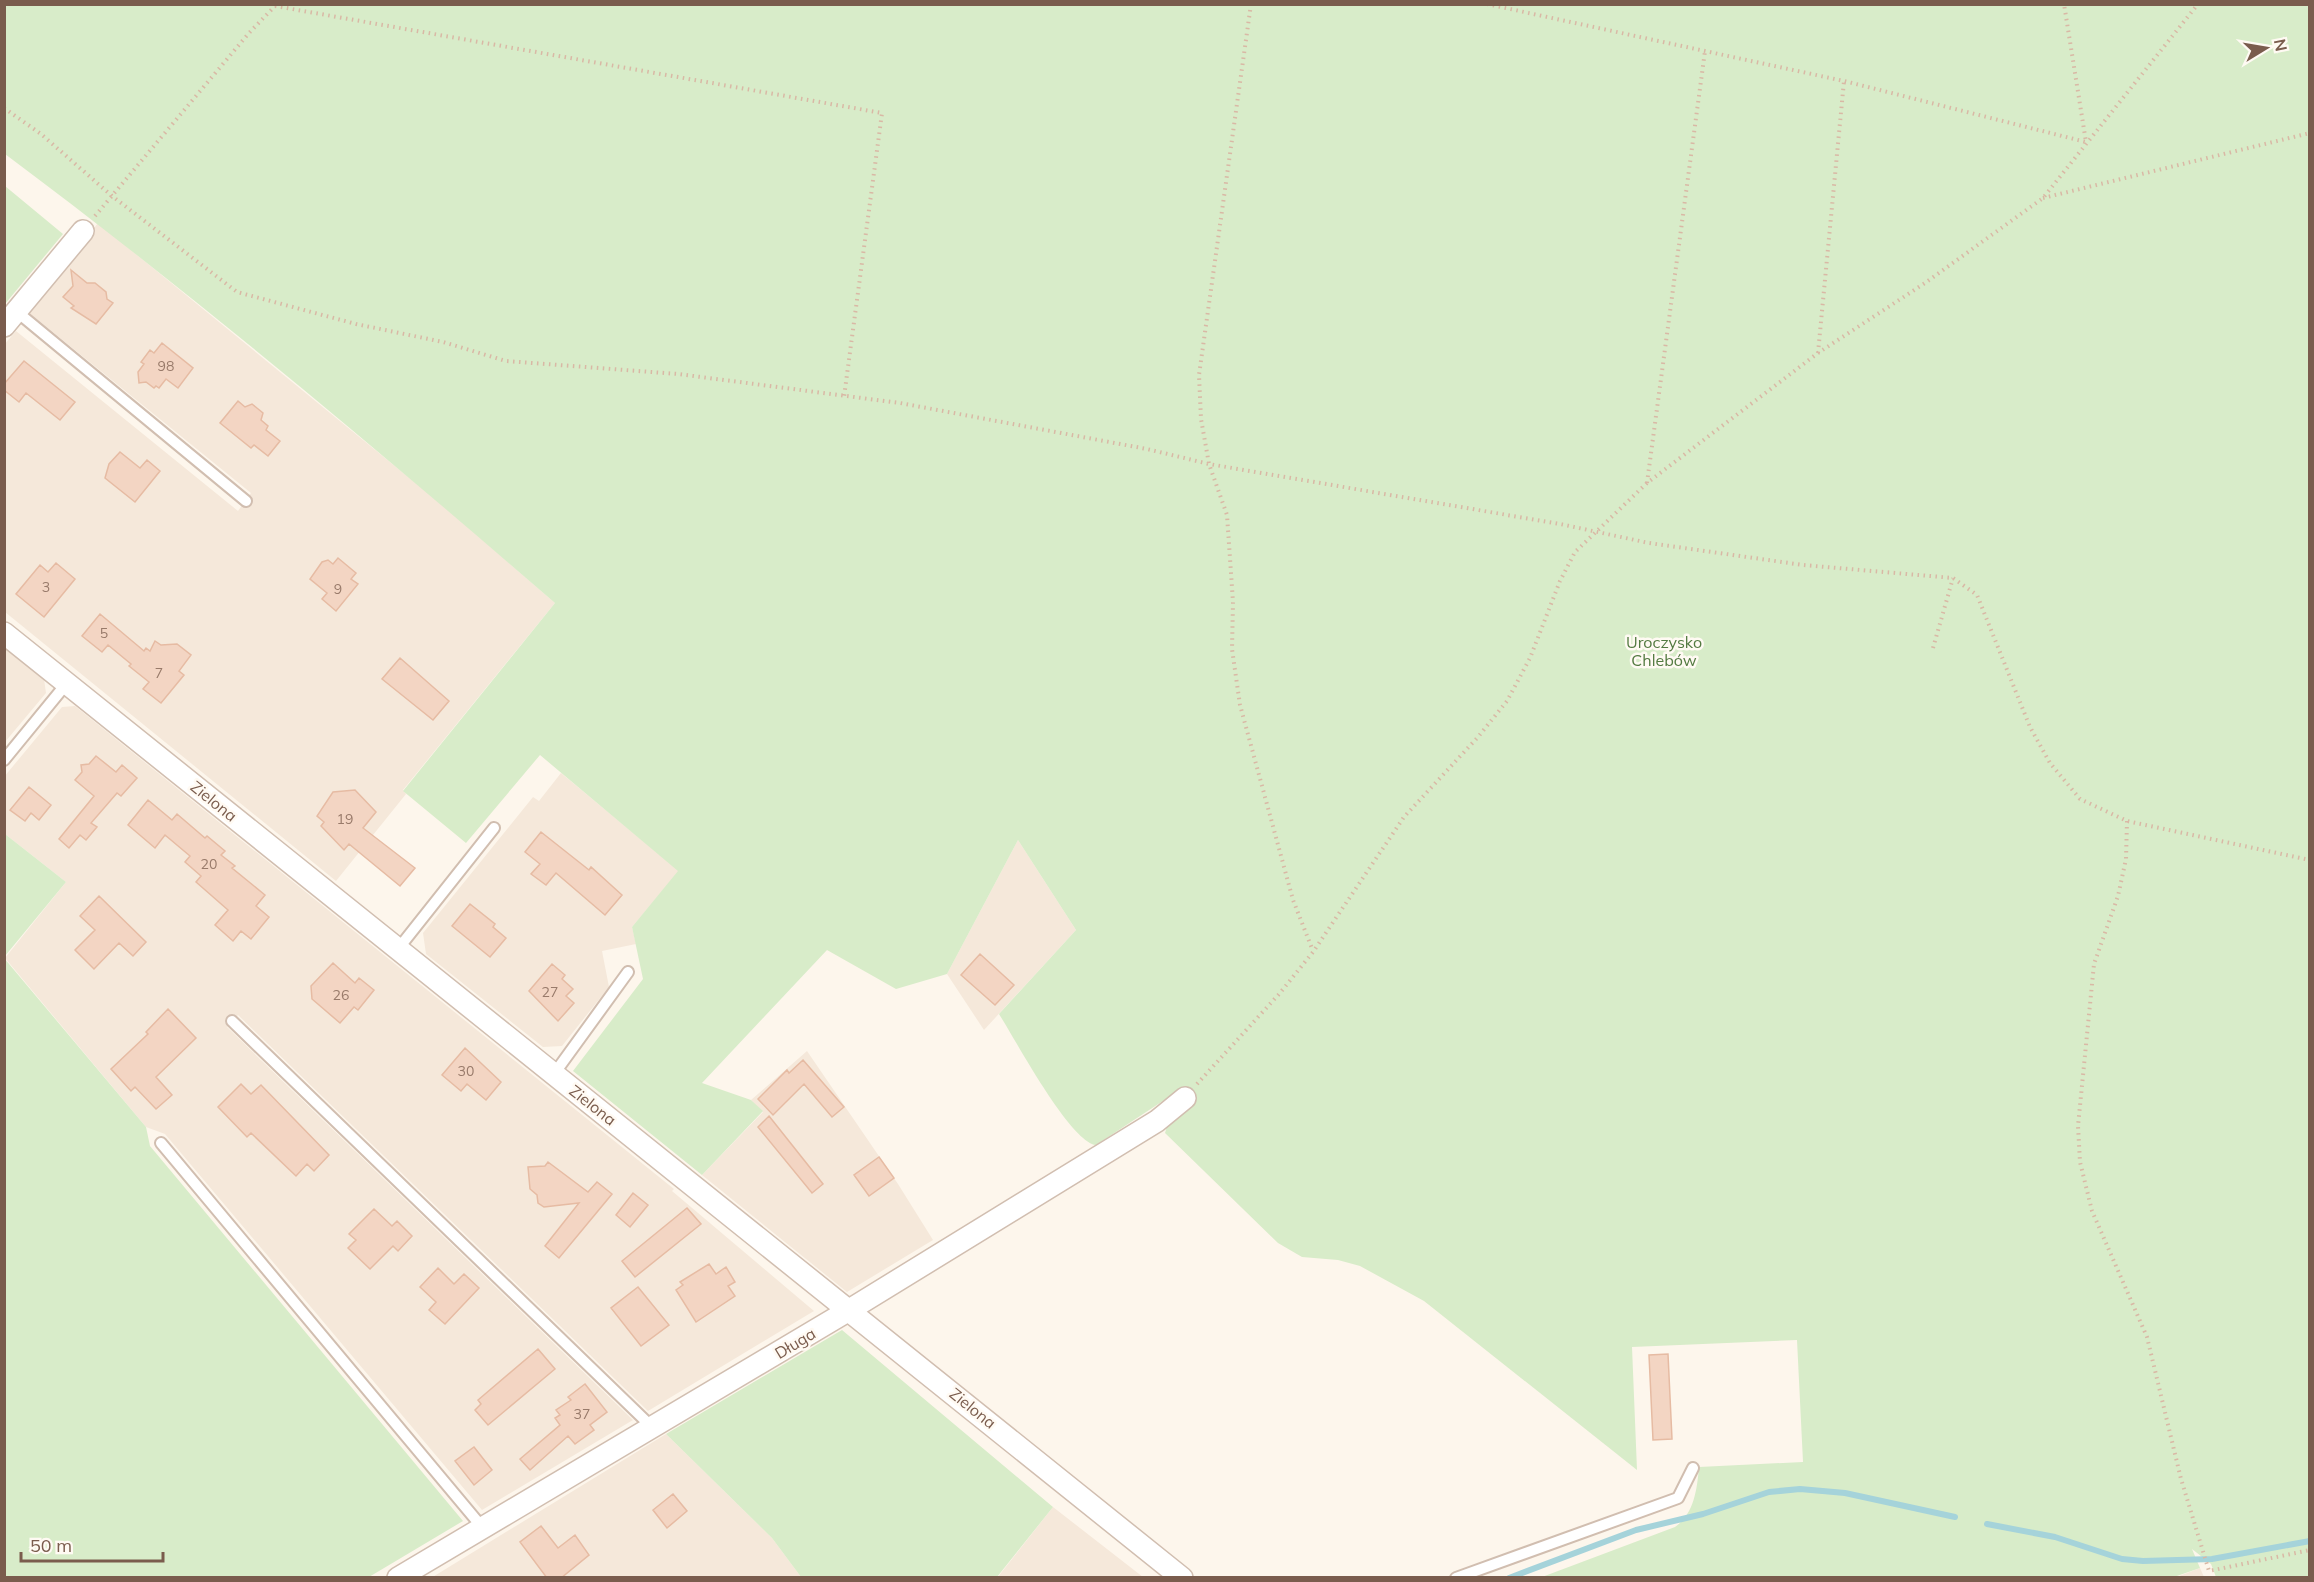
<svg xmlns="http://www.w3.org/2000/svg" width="2314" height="1582" viewBox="0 0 2314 1582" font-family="Mulish,sans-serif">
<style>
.residential{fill:#f5e8da}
.green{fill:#d8ecc9}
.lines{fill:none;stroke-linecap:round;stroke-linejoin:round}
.stream{stroke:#a5d3da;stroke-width:6}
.building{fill:#f3d5c3;stroke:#e6bba3;stroke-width:1.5}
.lane-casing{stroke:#d1beb0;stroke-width:14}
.street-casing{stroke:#d1beb0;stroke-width:24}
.path{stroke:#d9b8a5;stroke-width:4;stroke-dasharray:1.5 4.5;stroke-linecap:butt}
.lane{stroke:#fff;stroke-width:10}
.street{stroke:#fff;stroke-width:21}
.labels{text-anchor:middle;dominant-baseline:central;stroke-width:5;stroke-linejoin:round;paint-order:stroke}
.number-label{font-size:14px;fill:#987a6a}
.park-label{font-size:16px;fill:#537a41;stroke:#fffaf3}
.street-label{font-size:16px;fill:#7a5c4d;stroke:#fffaf3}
</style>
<rect width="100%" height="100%" fill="#fdf6ec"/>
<path class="residential" d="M98,223L440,503L555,603L403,790L406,794L336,881L5,612L4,345L16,331L238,511L251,493L28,312Z
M5,648L44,679L46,693L5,742Z
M75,706L674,1189L672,1191L814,1311L648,1411L238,1015L227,1027L633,1420L482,1510L165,1134L146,1127L5,958L66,882L5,834L4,777L62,707Z
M561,773L679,871L632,927L636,944L602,951L609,987L562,1046L543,1047L426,954L423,933L533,797L539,801Z
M1018,840L1076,930L984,1030L947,974Z
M807,1051L898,1184L933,1240L847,1292L702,1175L763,1112L751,1100Z
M666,1434L772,1538L801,1577L431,1578Z
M1053,1507L1143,1577L997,1578Z
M2200,1568L2204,1577L2174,1578Z"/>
<path class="green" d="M4,5H2309V1577H2216L2211,1564L2192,1549L2200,1568L2174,1577H1542L1675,1527C1694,1514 1697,1490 1699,1467L1803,1462L1797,1340L1632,1347L1637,1470L1424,1301L1360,1266L1338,1260L1302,1257L1278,1243L1165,1133L1178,1091L1096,1145C1070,1142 1015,1039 999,1014L1076,930L1018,840L947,974L896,989L827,950L702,1083L751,1100L763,1111L702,1175L573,1071L643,979L632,927L678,871L540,755L466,843L403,791L555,603C376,448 194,295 5,154Z
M5,186L63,234L5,304Z
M5,834L66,882L5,956Z
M4,958L146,1127L150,1146L463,1521L369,1577H5Z
M842,1330L1053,1507L997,1577H801L772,1538L666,1434Z"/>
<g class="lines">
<path class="stream" d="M1987,1524L2055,1537L2122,1559L2143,1561L2212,1559L2310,1541
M1509,1578L1636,1530L1703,1514L1769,1492L1800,1489L1845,1493L1955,1517"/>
</g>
<path class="building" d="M71,270L87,283H95L106,292L107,299L113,303L96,324L71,308L74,306L63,297L73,286Z
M162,343L193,368L178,388L166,379L159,388L156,386L154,388L146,382L139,383L138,372L144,364L141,362L150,350L154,353Z
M24,361L75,402L60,420L26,393L19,402L4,390V384Z
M238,401L245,407L252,404L263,413L261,420L268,426L266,430L280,441L268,456L254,445L251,448L220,423Z
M120,452L140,468L147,460L160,471L135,502L105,478L109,464Z
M338,558L356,573L351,579L358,584L336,611L322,599L327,593L310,579L322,562L328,560L333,564Z
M56,563L75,579L44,617L16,594L40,565L48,572Z
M100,614L144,651L146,648L150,651L155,641L161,645L177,644L191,655L179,671L184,675L161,703L143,689L149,682L129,666L131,664L108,645L102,652L82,636Z
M400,658L449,701L433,720L382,679Z
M96,756L116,772L122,765L137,778L121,796L117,793L91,823L97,827L86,840L80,835L69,848L59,839L94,796L75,780L82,772L81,765L89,764Z
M29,787L51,805L39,820L31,813L25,821L10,810Z
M355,790L376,812L363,828L415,868L400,886L349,844L344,850L321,826L324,822L317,816L333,792Z
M148,800L172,820L177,814L205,838L207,836L225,851L221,855L235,866L232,868L265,895L256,906L269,917L251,939L241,931L233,941L215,925L228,910L196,882L201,876L185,862L190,856L165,835L155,848L128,825Z
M541,832L589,870L591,867L622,895L605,915L556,873L546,885L531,874L540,864L525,852Z
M99,896L146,942L133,956L119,943L94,969L75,950L95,930L80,916Z
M470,904L495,924L493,927L506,938L490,957L452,926Z
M980,954L1014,985L995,1005L961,975Z
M333,963L355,983L359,978L374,990L358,1010L354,1007L340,1023L312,999L311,986Z
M552,964L565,975L562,979L573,989L566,996L574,1003L558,1021L529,991Z
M168,1009L196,1038L156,1077L172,1095L156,1109L135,1087L131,1091L111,1069L148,1034L146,1032Z
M465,1048L501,1082L486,1100L467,1084L461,1091L442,1075Z
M803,1060L844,1107L832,1117L804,1084L773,1115L758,1099L787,1070L789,1073Z
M241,1084L251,1094L261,1085L329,1155L314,1171L307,1164L296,1176L251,1133L247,1137L218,1107Z
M769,1116L823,1184L812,1193L758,1127Z
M879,1157L894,1178L869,1196L854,1175Z
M548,1162L588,1192L597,1182L612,1194L559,1258L545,1246L579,1203L544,1207L538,1203L537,1195L530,1189L528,1167L545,1166Z
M633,1193L648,1205L630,1227L616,1215Z
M687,1208L701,1224L635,1277L622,1261Z
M374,1209L392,1226L397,1221L412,1236L398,1251L393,1246L370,1269L348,1248L356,1240L349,1234Z
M709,1264L716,1274L726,1267L735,1282L728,1286L735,1296L696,1322L676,1290L683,1285L680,1282Z
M438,1268L454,1284L464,1274L479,1288L445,1324L429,1310L436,1302L420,1287Z
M638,1287L669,1325L641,1346L611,1308Z
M538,1349L555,1369L488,1425L475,1410L481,1404L478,1400Z
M1668,1354L1672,1439L1653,1440L1649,1355Z
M585,1384L607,1412L590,1425L594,1430L575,1444L568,1436L530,1470L520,1459L560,1425L555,1418L560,1415L556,1410L571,1400L568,1397Z
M474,1447L492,1470L474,1485L455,1461Z
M673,1494L687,1511L667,1528L653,1510Z
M541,1526L558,1548L575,1535L589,1555L561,1578H547L520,1542Z"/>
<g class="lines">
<defs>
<path id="lane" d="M16,311L246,501
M4,760L67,683
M398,949L494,828
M232,1021L652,1427
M554,1074L628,972
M161,1143L482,1527
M1456,1578L1678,1498L1693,1468"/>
<path id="street" d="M4,326L83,231
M4,633L1182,1578
M398,1578L851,1309L1157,1121L1185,1098"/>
</defs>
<use href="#lane" class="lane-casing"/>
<use href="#street" class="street-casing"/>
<path class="path" d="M1251,4L1199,375L1201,419L1209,464L1227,515L1233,602L1232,649L1240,705L1293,900L1313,951
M1487,4L1844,81L2086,142L2064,4
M275,6L882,113L844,397
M4,108L41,134L112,196L237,292L356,324L443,342L506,361L678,374L900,403L1147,449L1209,464L1560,524L1649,543L1803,565L1953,578L1977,595L2030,727L2050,763L2080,799L2127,821L2310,860
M2043,198L2310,133
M95,216L249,33L275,6
M1818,353L1844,81
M1647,483L1705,51
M1933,648L1953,578
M2127,821L2126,859L2118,896L2094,964L2078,1126L2080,1162L2092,1211L2147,1337L2181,1479L2209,1571L2310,1550
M1197,1084L1280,993L1313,952L1404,817L1478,737L1507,701L1530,658L1560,581L1575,552L1647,483L1818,353L1925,283L2043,198L2198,4"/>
<use href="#lane" class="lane"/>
<use href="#street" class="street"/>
</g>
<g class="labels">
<g class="number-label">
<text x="166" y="366">98</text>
<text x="46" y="587">3</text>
<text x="338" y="589">9</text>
<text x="104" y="633">5</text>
<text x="159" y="673">7</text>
<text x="345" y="819">19</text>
<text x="209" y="864">20</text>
<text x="550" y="992">27</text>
<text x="341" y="995">26</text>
<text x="466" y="1071">30</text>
<text x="582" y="1414">37</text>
</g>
<g class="park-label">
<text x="1664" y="642">Uroczysko<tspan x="1664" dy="18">Chlebów</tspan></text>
</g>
<g class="street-label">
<text transform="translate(214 801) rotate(39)">Zielona</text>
<text transform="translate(593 1105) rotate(38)">Zielona</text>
<text transform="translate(795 1343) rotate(-31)">Długa</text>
<text transform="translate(973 1408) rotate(39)">Zielona</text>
</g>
</g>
<rect width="2314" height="1582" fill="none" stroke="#7a5c4d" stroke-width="12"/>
<g transform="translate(2266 48) rotate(79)" stroke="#fffaf3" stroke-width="4.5" paint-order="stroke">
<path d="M0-4.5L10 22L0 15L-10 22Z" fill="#7a5c4d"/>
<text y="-9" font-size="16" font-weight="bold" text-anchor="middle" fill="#7a5c4d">N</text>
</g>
<path d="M21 1552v9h142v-9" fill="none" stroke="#7a5c4d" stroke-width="3"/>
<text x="30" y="1552" font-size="18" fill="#7a5c4d" stroke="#fffaf3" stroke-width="4.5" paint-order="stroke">50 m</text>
</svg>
